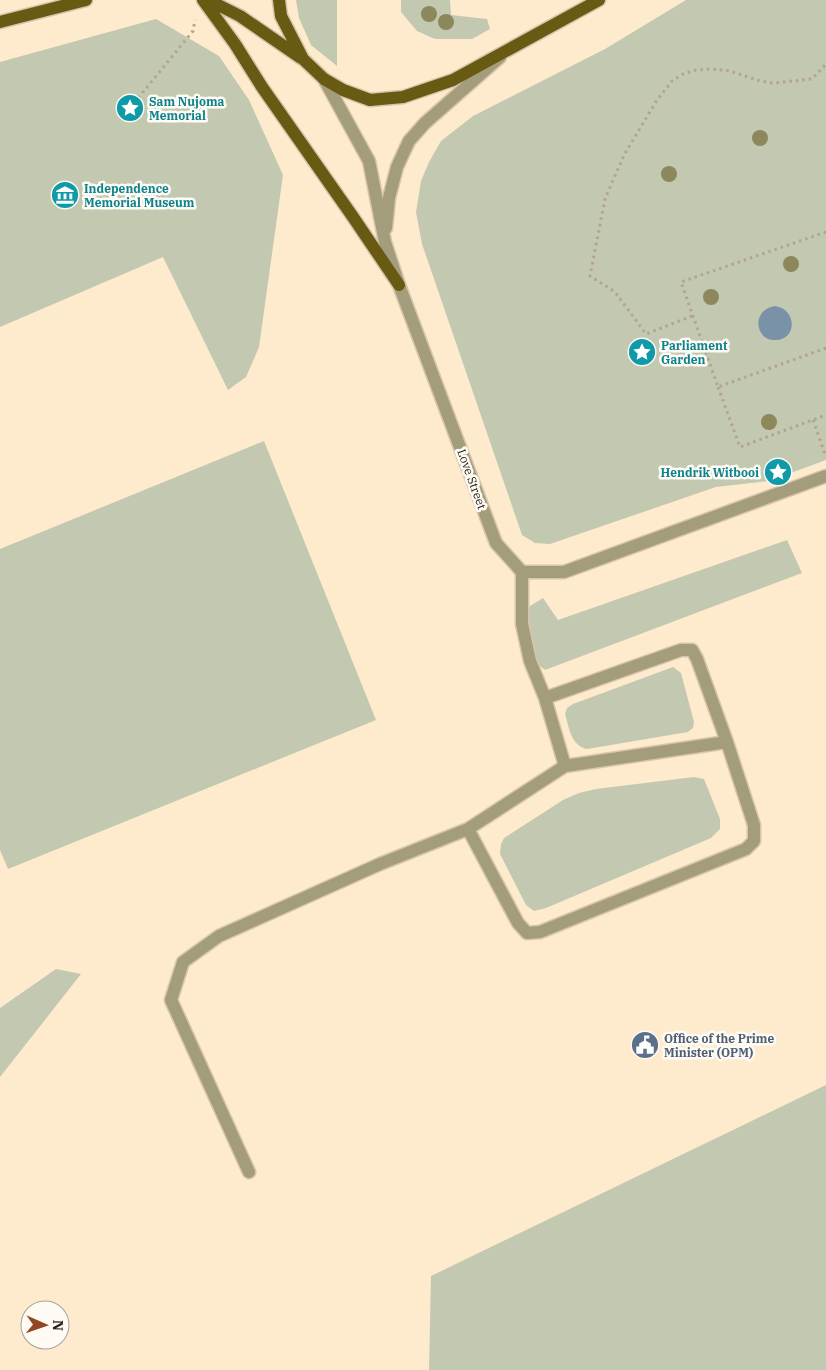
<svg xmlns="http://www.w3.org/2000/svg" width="826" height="1370" viewBox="0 0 826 1370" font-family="'IBM Plex Serif',serif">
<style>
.green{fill:#c3c8b1}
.water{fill:#7992a8}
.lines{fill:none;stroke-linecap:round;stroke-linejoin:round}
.minor-casing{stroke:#d7c6ac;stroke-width:15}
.major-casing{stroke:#d7c6ac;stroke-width:15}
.path{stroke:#b3a48d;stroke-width:3;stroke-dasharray:2.5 4;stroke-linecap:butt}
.minor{stroke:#a49d7c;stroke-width:12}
.major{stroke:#685a13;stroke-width:12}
.tree{fill:#8d875c}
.labels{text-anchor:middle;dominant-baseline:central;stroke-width:5;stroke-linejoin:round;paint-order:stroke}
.culture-label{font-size:12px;font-weight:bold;fill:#0d838f;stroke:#fefaf4;text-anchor:start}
.street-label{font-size:12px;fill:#282116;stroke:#fefaf4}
.service-label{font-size:12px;font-weight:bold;fill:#4e5e75;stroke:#fefaf4;text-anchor:start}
</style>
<rect width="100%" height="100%" fill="#feeacd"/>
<path class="green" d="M296,0H337V66L311,45L299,18Z
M401,0H450L451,15L487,19L490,29L472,39H435L417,31L401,12Z
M686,0H826V460L769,481L716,487L550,544L535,543L522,535L422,244L416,212L421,181L429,162L441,141L473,116L605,49Z
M156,19L219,56L249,100L283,175L259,347L246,377L228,390L163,257L0,327V62Z
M264,441L376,720L8,869L0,850V549Z
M787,540L802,573L545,670L531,659L524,623L530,606L543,598L558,620Z
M673,667L681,673L694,722L693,728L688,732L587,749C571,746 569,727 565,714L567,708L573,704Z
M694,777L704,779L720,819V829L711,838L546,908L534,911L526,905L500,854L501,844L504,838L563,800L579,793L596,789Z
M56,969L81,974L0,1077V1008Z
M826,1085V1370H429L431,1276Z"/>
<path class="water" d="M775,306C797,309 797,339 777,340C754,342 751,309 775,306Z"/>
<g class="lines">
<defs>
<path id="minor" d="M324,79L369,161L385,242L399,285L496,543L522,572H564L826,476
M386,228L389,198L397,167L409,141L425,123L500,57
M522,572V624L530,661L545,698L681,650H692L697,659L727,742L754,825V841L746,849L540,932L527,933L518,923L468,829L565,766L727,742
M545,698L565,766
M249,1172L171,1000L183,962L219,936L380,864L468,829"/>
<path id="major" d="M203,0L235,44L262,87L353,217L399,285
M208,0L240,16L301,58
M279,0L281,16L303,59L324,79L343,90L370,100L403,97L453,80L599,0
M0,22L86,0"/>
</defs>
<use href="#minor" class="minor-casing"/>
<use href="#major" class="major-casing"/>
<path class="path" d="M130,108L193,31L195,20
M826,232L681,282L718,387L826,348
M692,316L646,334L615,292L590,276L605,199L624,155L657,100L672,81L683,74L696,70L712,69L730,71L760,81L773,83L812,79L826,64
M718,387L740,447L826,415
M813,420L826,457"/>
<use href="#minor" class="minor"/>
<use href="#major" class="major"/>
</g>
<g class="tree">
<circle cx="429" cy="14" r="8"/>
<circle cx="446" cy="22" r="8"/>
<circle cx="760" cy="138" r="8"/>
<circle cx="669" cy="174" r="8"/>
<circle cx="791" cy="264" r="8"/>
<circle cx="711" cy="297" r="8"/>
<circle cx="769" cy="422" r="8"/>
</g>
<defs>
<symbol id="sight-disc" viewBox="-11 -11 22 22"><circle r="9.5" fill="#0f9aa8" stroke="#fefaf4"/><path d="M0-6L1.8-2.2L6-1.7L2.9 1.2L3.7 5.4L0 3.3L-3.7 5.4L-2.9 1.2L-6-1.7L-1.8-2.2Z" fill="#fff"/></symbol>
<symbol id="museum-disc" viewBox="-11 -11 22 22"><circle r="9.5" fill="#0f9aa8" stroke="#fefaf4"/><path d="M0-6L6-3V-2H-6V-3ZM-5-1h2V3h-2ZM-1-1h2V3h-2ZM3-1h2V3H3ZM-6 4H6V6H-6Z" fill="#fff"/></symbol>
<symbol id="civic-disc" viewBox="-11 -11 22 22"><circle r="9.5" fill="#5c6f8a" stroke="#fefaf4"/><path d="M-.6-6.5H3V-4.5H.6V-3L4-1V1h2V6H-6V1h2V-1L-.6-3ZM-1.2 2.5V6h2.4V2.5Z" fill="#fff"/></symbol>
</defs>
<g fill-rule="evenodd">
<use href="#sight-disc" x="114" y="92" width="32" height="32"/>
<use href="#museum-disc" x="49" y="179" width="32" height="32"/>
<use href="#sight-disc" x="626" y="336" width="32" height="32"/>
<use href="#sight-disc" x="762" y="456" width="32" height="32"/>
<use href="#civic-disc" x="629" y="1029" width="32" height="32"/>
</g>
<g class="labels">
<g class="culture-label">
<text x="149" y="101">Sam Nujoma<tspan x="149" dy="14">Memorial</tspan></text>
<text x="84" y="188">Independence<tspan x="84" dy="14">Memorial Museum</tspan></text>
<text x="661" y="345">Parliament<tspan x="661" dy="14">Garden</tspan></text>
<text x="759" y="472" text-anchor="end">Hendrik Witbooi</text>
</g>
<g class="street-label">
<text transform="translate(472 479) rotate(70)">Love Street</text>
</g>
<g class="service-label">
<text x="664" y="1038">Office of the Prime<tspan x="664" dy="14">Minister (OPM)</tspan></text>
</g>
</g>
<g transform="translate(45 1325) rotate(92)"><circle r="24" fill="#fefaf4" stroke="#a8a39b"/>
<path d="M0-4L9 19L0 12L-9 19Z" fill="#8f4823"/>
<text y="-8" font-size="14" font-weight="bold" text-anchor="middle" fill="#282116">N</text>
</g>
</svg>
